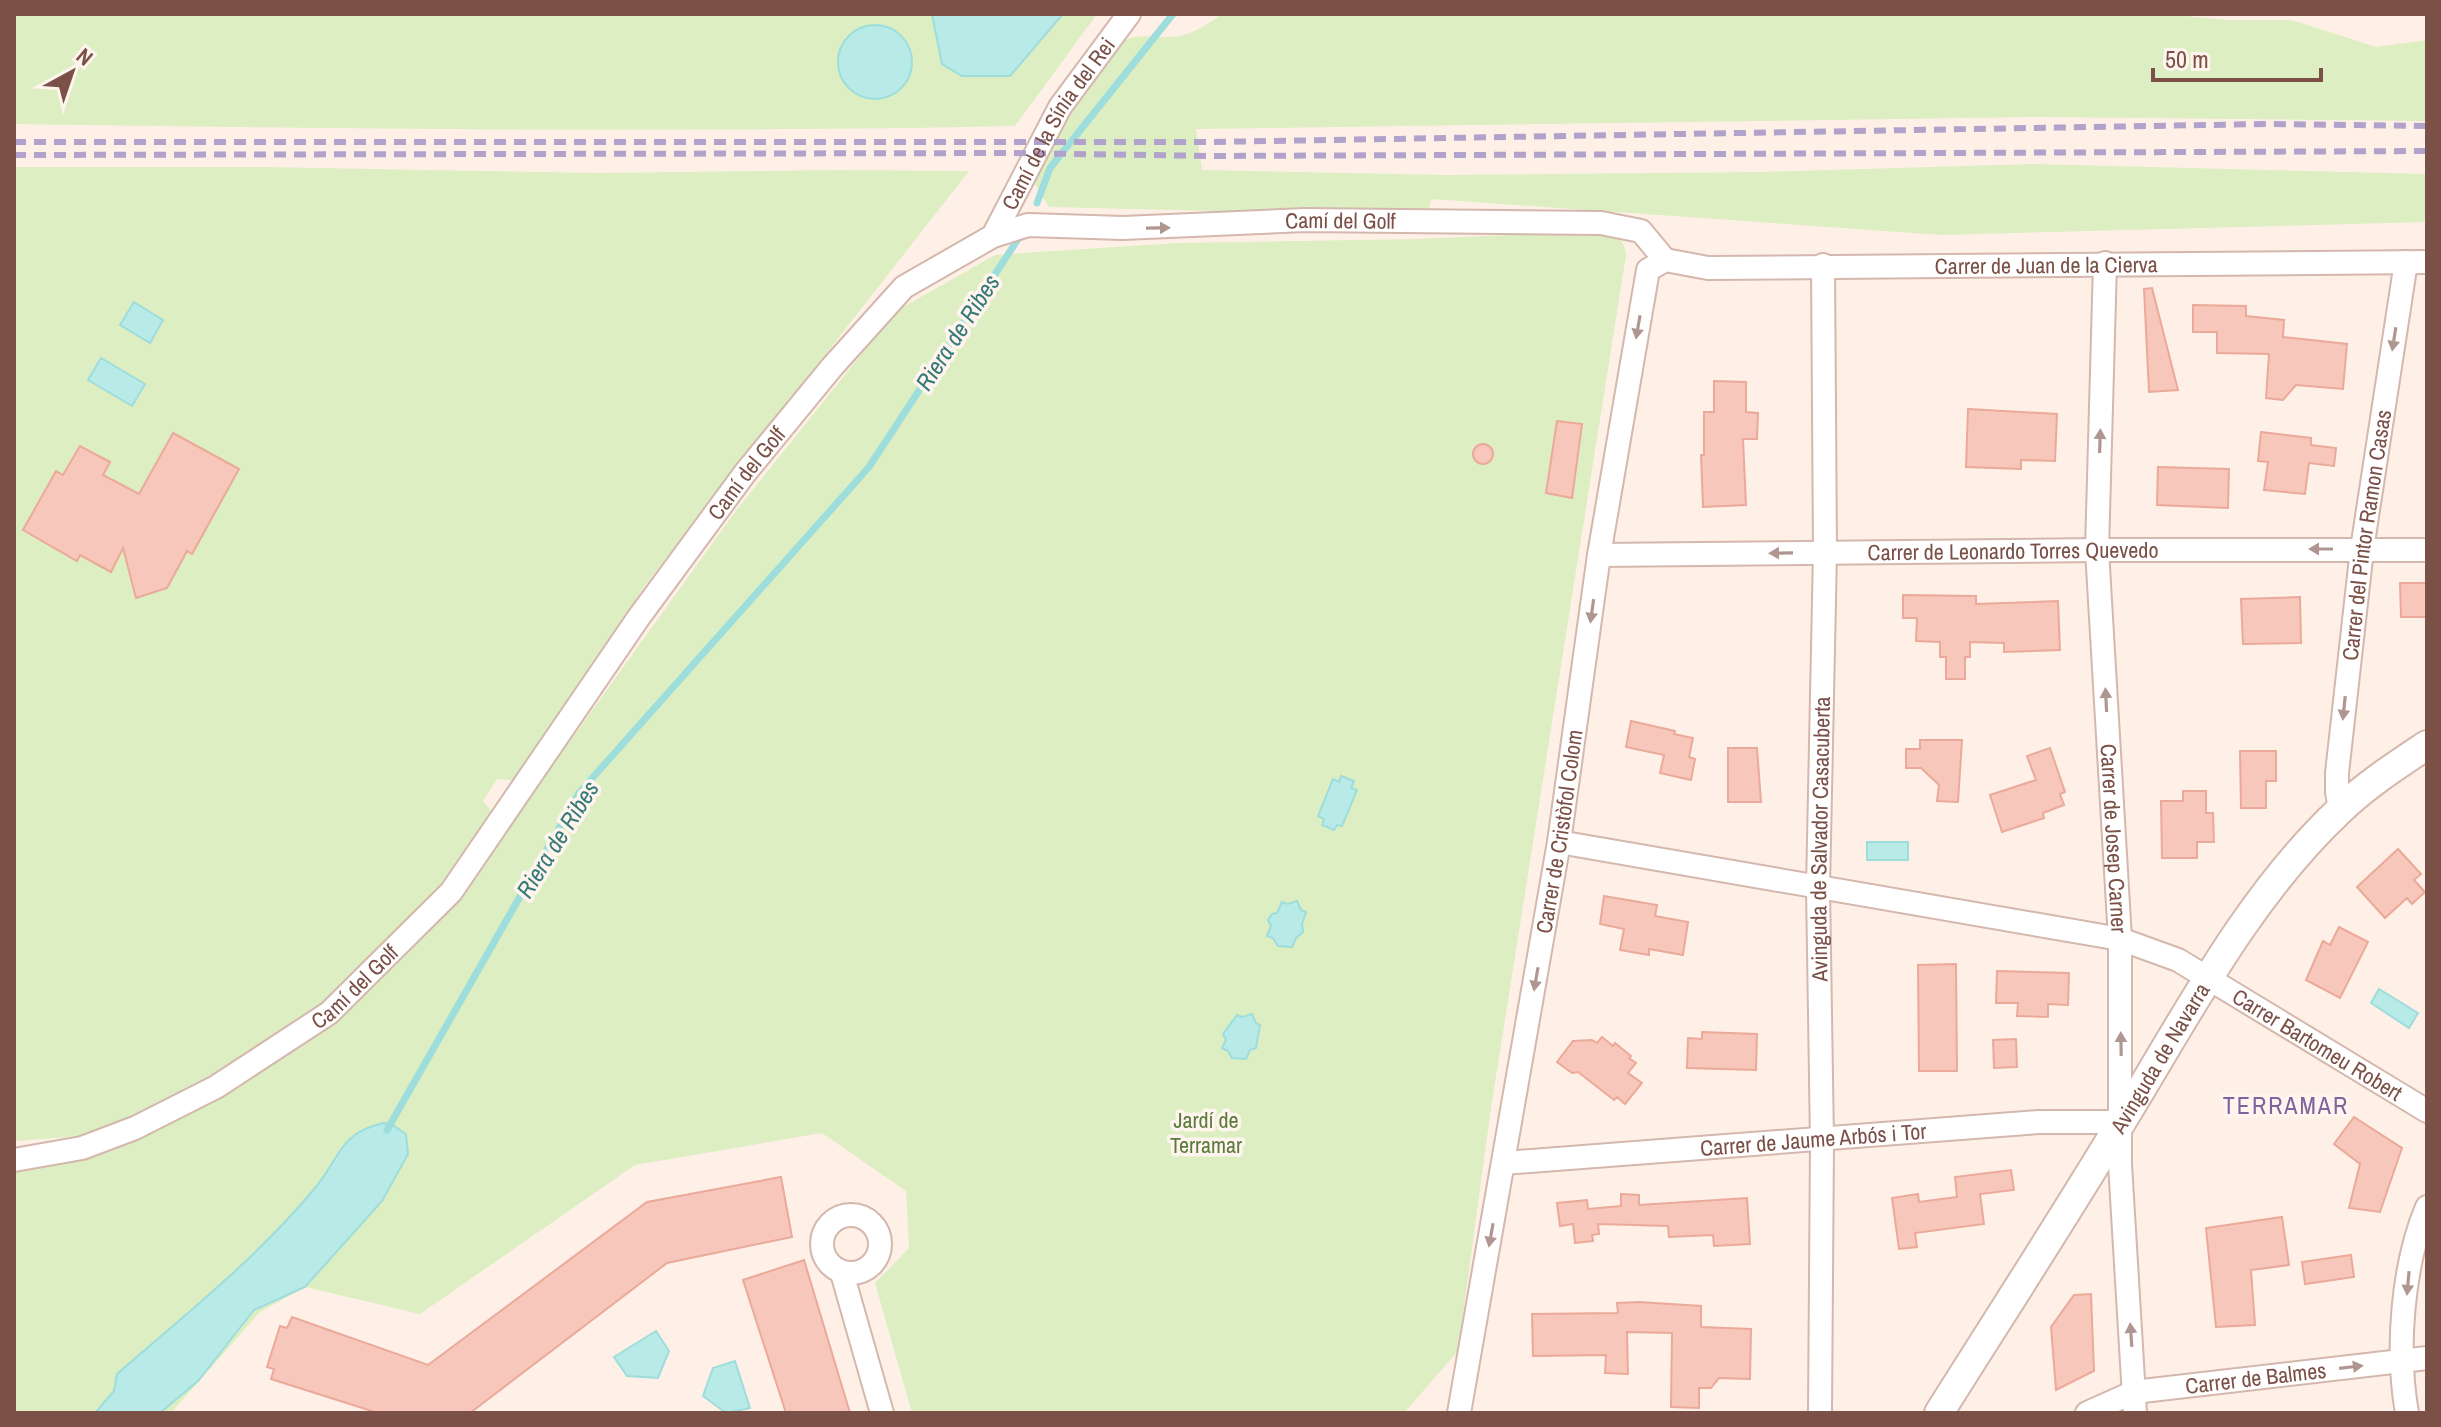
<svg xmlns="http://www.w3.org/2000/svg" width="2441" height="1427" viewBox="0 0 2441 1427" font-family="'Archivo Narrow',sans-serif">
<style>
.green{fill:#dceec2}
.water{fill:#b8eae8;stroke:#9ddddb;stroke-width:2}
.lines{fill:none;stroke-linecap:round;stroke-linejoin:round}
.stream{stroke:#9ddddb;stroke-width:7}
.building{fill:#f7c7bb;stroke:#eba999;stroke-width:2}
.minor-casing{stroke:#d4b7ad;stroke-width:26}
.tertiary-casing{stroke:#d4b7ad;stroke-width:32}
.minor{stroke:#fff;stroke-width:22}
.tertiary{stroke:#fff;stroke-width:28}
.rail{stroke:#b0a2ca;stroke-width:6;stroke-dasharray:12 8;stroke-linecap:butt}
.oneway{fill:#b09691}
.labels{text-anchor:middle;dominant-baseline:central;stroke-width:7;stroke-linejoin:round;paint-order:stroke}
.street-label{font-size:22px;fill:#7b5047;stroke:#fff5ee}
.park-label{font-size:22px;fill:#5a7b3c;stroke:#fff5ee}
.water-label{font-size:24px;font-style:italic;fill:#367a78;stroke:#fff5ee}
.neighbourhood-label{font-size:24px;letter-spacing:2px;fill:#7f639e;stroke:#fff5ee}
</style>
<rect width="100%" height="100%" fill="#fef0e6"/>
<path class="green" d="M14,14H1097L1015,126C682,133 348,129 14,124Z
M1222,14H2164L2227,20H2292L2376,47L2427,40V121L2039,117L1196,129L1202,170L1447,175L1763,172L2033,164L2427,174V222L1941,235L1432,199L1426,216L1049,207L1035,184L1042,150L1120,43C1138,32 1150,38 1170,37C1189,37 1206,25 1222,14Z
M14,167H263L598,173L836,170L969,171L645,585L519,781L497,779L483,801L495,815L438,895L323,1007L283,1037L109,1134L14,1141Z
M1604,231C1616,236 1625,240 1626,255L1491,1108L1458,1351L1404,1413H912L875,1283L909,1248L906,1191L822,1133L635,1165L420,1314L305,1287L260,1312L171,1413H160L198,1381L255,1310L304,1287L175,1324L118,1373L114,1391L95,1413H14V1173L108,1145L279,1055L457,898L735,512L896,311L995,255L1177,243L1417,239Z"/>
<path class="water" d="M932,14H1063L1010,76H962L942,64Z
M838 62a37 37 0 1 1 74 0a37 37 0 1 1-74 0Z
M134,302L163,320L150,343L120,325Z
M101,358L145,384L132,406L88,380Z
M1341,776L1354,781L1351,788L1357,790L1342,826L1337,825L1334,830L1322,825L1324,819L1318,816L1333,779L1339,782Z
M1867,842H1908V860H1867Z
M1297,901L1301,910L1306,912L1302,924L1303,932L1296,938L1292,947L1278,946L1273,938L1267,936L1271,926L1268,920L1272,914L1277,913L1282,902L1288,904Z
M2379,989L2418,1013L2409,1028L2371,1003Z
M1252,1014L1256,1023L1260,1025L1256,1048L1250,1050L1246,1059L1232,1058L1228,1051L1222,1048L1226,1040L1223,1034L1237,1015L1242,1017Z
M383,1123L391,1124L406,1134L408,1154L382,1201L305,1287L254,1310L198,1381L160,1413H95L114,1391L117,1374C185,1315 258,1257 315,1188C341,1157 338,1134 383,1123Z
M656,1331L669,1351L658,1378L627,1376L614,1357Z
M735,1361L750,1408L726,1413L703,1396L713,1368Z"/>
<g class="lines">
<path class="stream" d="M1037,203L1050,168L1173,14
M387,1130L579,793L869,467L1022,233"/>
</g>
<path class="building" d="M2152,288L2178,390L2149,392L2144,289Z
M2193,305L2246,306V316L2284,320L2283,337L2347,344L2343,389L2296,385L2283,400L2266,398L2269,354L2217,353V332H2193Z
M1714,381L1746,382V412L1758,413L1757,439H1743L1746,505L1703,507L1701,455H1704V412H1714Z
M1968,409L2057,414L2055,461L2021,460V469L1966,467Z
M1557,421L1582,424L1572,498L1546,493Z
M2261,432L2311,438V445L2336,448L2334,466L2309,463L2305,494L2264,490L2268,462L2258,461Z
M173,433L239,469L192,554L187,551L167,588L136,598L123,548L111,572L80,555L77,561L23,530L56,471L63,475L80,446L110,462L103,475L139,494Z
M1473 454a10 10 0 1 1 20 0a10 10 0 1 1-20 0Z
M2158,467L2229,469L2228,508L2157,505Z
M2400,583H2427V617H2401Z
M1903,595L1976,596V604L2058,601L2060,650L2004,652V643L1970,642V657H1965V679H1946V657H1940V642L1916,641L1917,618H1903Z
M2300,597L2301,643L2243,644L2241,599Z
M1631,721L1675,731L1674,734L1693,738L1689,757L1695,759L1691,780L1660,773L1664,755L1626,747Z
M1920,740H1962L1958,802L1937,801L1939,785L1921,768H1906V749H1920Z
M1728,748H1757L1761,802H1728Z
M2050,748L2065,792L2060,794L2064,805L2043,813L2044,818L2002,832L1990,795L2036,780L2027,756Z
M2240,751H2276V781H2266V808H2241Z
M2183,791H2206V813H2213L2214,842H2197V858H2162L2161,801H2183Z
M2398,849L2421,874L2414,880L2425,892L2412,904L2407,898L2385,918L2357,887Z
M1604,896L1657,905L1655,916L1688,922L1683,955L1649,949V955L1620,950L1624,929L1600,924Z
M2339,927L2368,942L2340,998L2306,980L2323,941L2330,945Z
M1956,964L1957,1071H1919L1918,965Z
M1997,971L2069,973L2068,1005L2048,1004V1017L2017,1016L2018,1003H1996Z
M1702,1032L1757,1034L1756,1070L1687,1068L1688,1038L1702,1039Z
M1602,1037L1613,1046L1615,1043L1631,1056L1629,1058L1636,1063L1628,1073L1642,1083L1625,1104L1617,1097L1614,1100L1578,1072L1572,1073L1557,1062L1573,1041L1592,1040L1597,1043Z
M2016,1039L2017,1067L1994,1068L1993,1040Z
M2354,1117L2402,1148L2380,1212L2349,1208L2360,1164L2334,1144Z
M2011,1170L2014,1190L1980,1194L1984,1224L1915,1233L1917,1247L1899,1249L1892,1198L1918,1194L1919,1202L1957,1197L1955,1177Z
M781,1177L792,1237L667,1263L470,1413H378L271,1379L274,1369L267,1367L280,1326L287,1328L292,1317L428,1365L647,1202Z
M1621,1194L1639,1195V1205L1747,1198L1750,1244L1714,1246L1713,1235L1669,1237L1668,1226L1598,1224L1599,1234L1592,1235L1593,1241L1575,1243L1573,1224L1560,1226L1557,1203L1587,1200L1588,1209L1621,1206Z
M2282,1217L2289,1265L2251,1270L2255,1325L2216,1327L2206,1228Z
M2351,1255L2354,1277L2305,1284L2302,1262Z
M804,1260L850,1413H786L743,1280Z
M2091,1294L2094,1371L2056,1390L2051,1327L2074,1295Z
M1639,1302L1701,1306V1327L1751,1329L1750,1379L1719,1378L1711,1388H1699V1408L1671,1407L1672,1333L1627,1332L1628,1374L1605,1373L1606,1355L1533,1356L1532,1314L1618,1313L1617,1303Z"/>
<g class="lines">
<defs>
<g id="minor">
<path id="s1" d="M993,236L1060,107L1129,14"/>
<path id="s2" d="M1665,260L1708,268L2427,262"/>
<path id="s3" d="M2105,263L2097,550L2120,939V1164L2135,1413"/>
<path id="s4" d="M1599,555L2097,550H2427"/>
<path id="s5" d="M2340,809L2337,792V773L2362,549L2406,262"/>
<path id="s6" d="M1559,842L2120,939L2178,960L2427,1111"/>
<path id="s7" d="M14,1160L82,1148L135,1128L216,1087L329,1013L451,892L639,617L745,473L832,367L904,287L993,236L1028,225L1123,228L1305,220L1601,223L1641,231L1665,260"/>
<path id="s8" d="M1504,1163L2039,1122H2122"/>
<circle cx="851" cy="1244" r="29"/>
<path d="M842,1273L882,1413"/>
<path id="s9" d="M1459,1413L1559,842L1599,555L1648,270L1665,260"/>
<path id="s10" d="M1820,1413L1822,1141L1818,888L1825,552L1823,265"/>
<path id="s11" d="M2087,1413L2134,1392L2427,1358"/>
<path d="M2407,1413C2396,1351 2402,1266 2427,1207"/>
</g>
<g id="tertiary">
<path id="s12" d="M1939,1413C2000,1316 2063,1219 2122,1121C2187,1015 2248,896 2340,810C2366,785 2397,765 2427,745"/>
</g>
</defs>
<use href="#minor" class="minor-casing"/>
<use href="#tertiary" class="tertiary-casing"/>
<use href="#minor" class="minor"/>
<use href="#tertiary" class="tertiary"/>
<path class="rail" d="M14,142H1212L2266,124L2427,126
M14,155L1009,153L1214,156L2427,151"/>
</g>
<defs><path id="oneway-solid" d="M-6-.8H1V-3.2L6.5 0L1 3.2V.8H-6Z" transform="scale(2)"/></defs>
<g class="oneway">
<use href="#oneway-solid" transform="translate(1158 228) rotate(-1)"/>
<use href="#oneway-solid" transform="translate(1638 327) rotate(100)"/>
<use href="#oneway-solid" transform="translate(2394 339) rotate(99)"/>
<use href="#oneway-solid" transform="translate(2100 441) rotate(-88)"/>
<use href="#oneway-solid" transform="translate(2321 549) rotate(180)"/>
<use href="#oneway-solid" transform="translate(1781 553) rotate(179)"/>
<use href="#oneway-solid" transform="translate(1592 611) rotate(98)"/>
<use href="#oneway-solid" transform="translate(2106 700) rotate(-93)"/>
<use href="#oneway-solid" transform="translate(2344 708) rotate(96)"/>
<use href="#oneway-solid" transform="translate(1536 979) rotate(100)"/>
<use href="#oneway-solid" transform="translate(2121 1044) rotate(-91)"/>
<use href="#oneway-solid" transform="translate(1491 1235) rotate(100)"/>
<use href="#oneway-solid" transform="translate(2408 1283) rotate(95)"/>
<use href="#oneway-solid" transform="translate(2131 1335) rotate(-94)"/>
<use href="#oneway-solid" transform="translate(2351 1367) rotate(-7)"/>
</g>
<g class="labels">
<g class="street-label">
<text stroke="none"><textPath href="#s1" startOffset="130">Camí de la Sínia del Rei</textPath></text>
<text stroke="none"><textPath href="#s7" startOffset="1732">Camí del Golf</textPath></text>
<text stroke="none"><textPath href="#s2" startOffset="382">Carrer de Juan de la Cierva</textPath></text>
<text stroke="none"><textPath href="#s7" startOffset="1036">Camí del Golf</textPath></text>
<text stroke="none"><textPath href="#s5" startOffset="276">Carrer del Pintor Ramon Casas</textPath></text>
<text stroke="none"><textPath href="#s4" startOffset="414">Carrer de Leonardo Torres Quevedo</textPath></text>
<text stroke="none"><textPath href="#s9" startOffset="590">Carrer de Cristòfol Colom</textPath></text>
<text stroke="none"><textPath href="#s3" startOffset="576">Carrer de Josep Carner</textPath></text>
<text stroke="none"><textPath href="#s10" startOffset="574">Avinguda de Salvador Casacuberta</textPath></text>
<text stroke="none"><textPath href="#s7" startOffset="388">Camí del Golf</textPath></text>
<text stroke="none"><textPath href="#s6" startOffset="794">Carrer Bartomeu Robert</textPath></text>
<text stroke="none"><textPath href="#s12" startOffset="418">Avinguda de Navarra</textPath></text>
<text stroke="none"><textPath href="#s8" startOffset="310">Carrer de Jaume Arbós i Tor</textPath></text>
<text stroke="none"><textPath href="#s11" startOffset="174">Carrer de Balmes</textPath></text>
</g>
<g class="park-label">
<text x="1206" y="1120">Jardí de<tspan x="1206" dy="25">Terramar</tspan></text>
</g>
<g class="water-label">
<text transform="translate(957 332) rotate(-57)">Riera de Ribes</text>
<text transform="translate(557 839) rotate(-58)">Riera de Ribes</text>
</g>
<g class="neighbourhood-label">
<text x="2286" y="1105">TERRAMAR</text>
</g>
</g>
<rect width="2441" height="1427" fill="none" stroke="#7b5047" stroke-width="32"/>
<g transform="translate(72 72) rotate(40)" stroke="#fff5ee" stroke-width="6" paint-order="stroke">
<path d="M0-6L14 30L0 20L-14 30Z" fill="#7b5047"/>
<text y="-12" font-size="22" font-weight="bold" text-anchor="middle" fill="#7b5047">N</text>
</g>
<path d="M2153 68v12h168v-12" fill="none" stroke="#7b5047" stroke-width="4"/>
<text x="2165" y="68" font-size="24" fill="#7b5047" stroke="#fff5ee" stroke-width="6" paint-order="stroke">50 m</text>
</svg>
